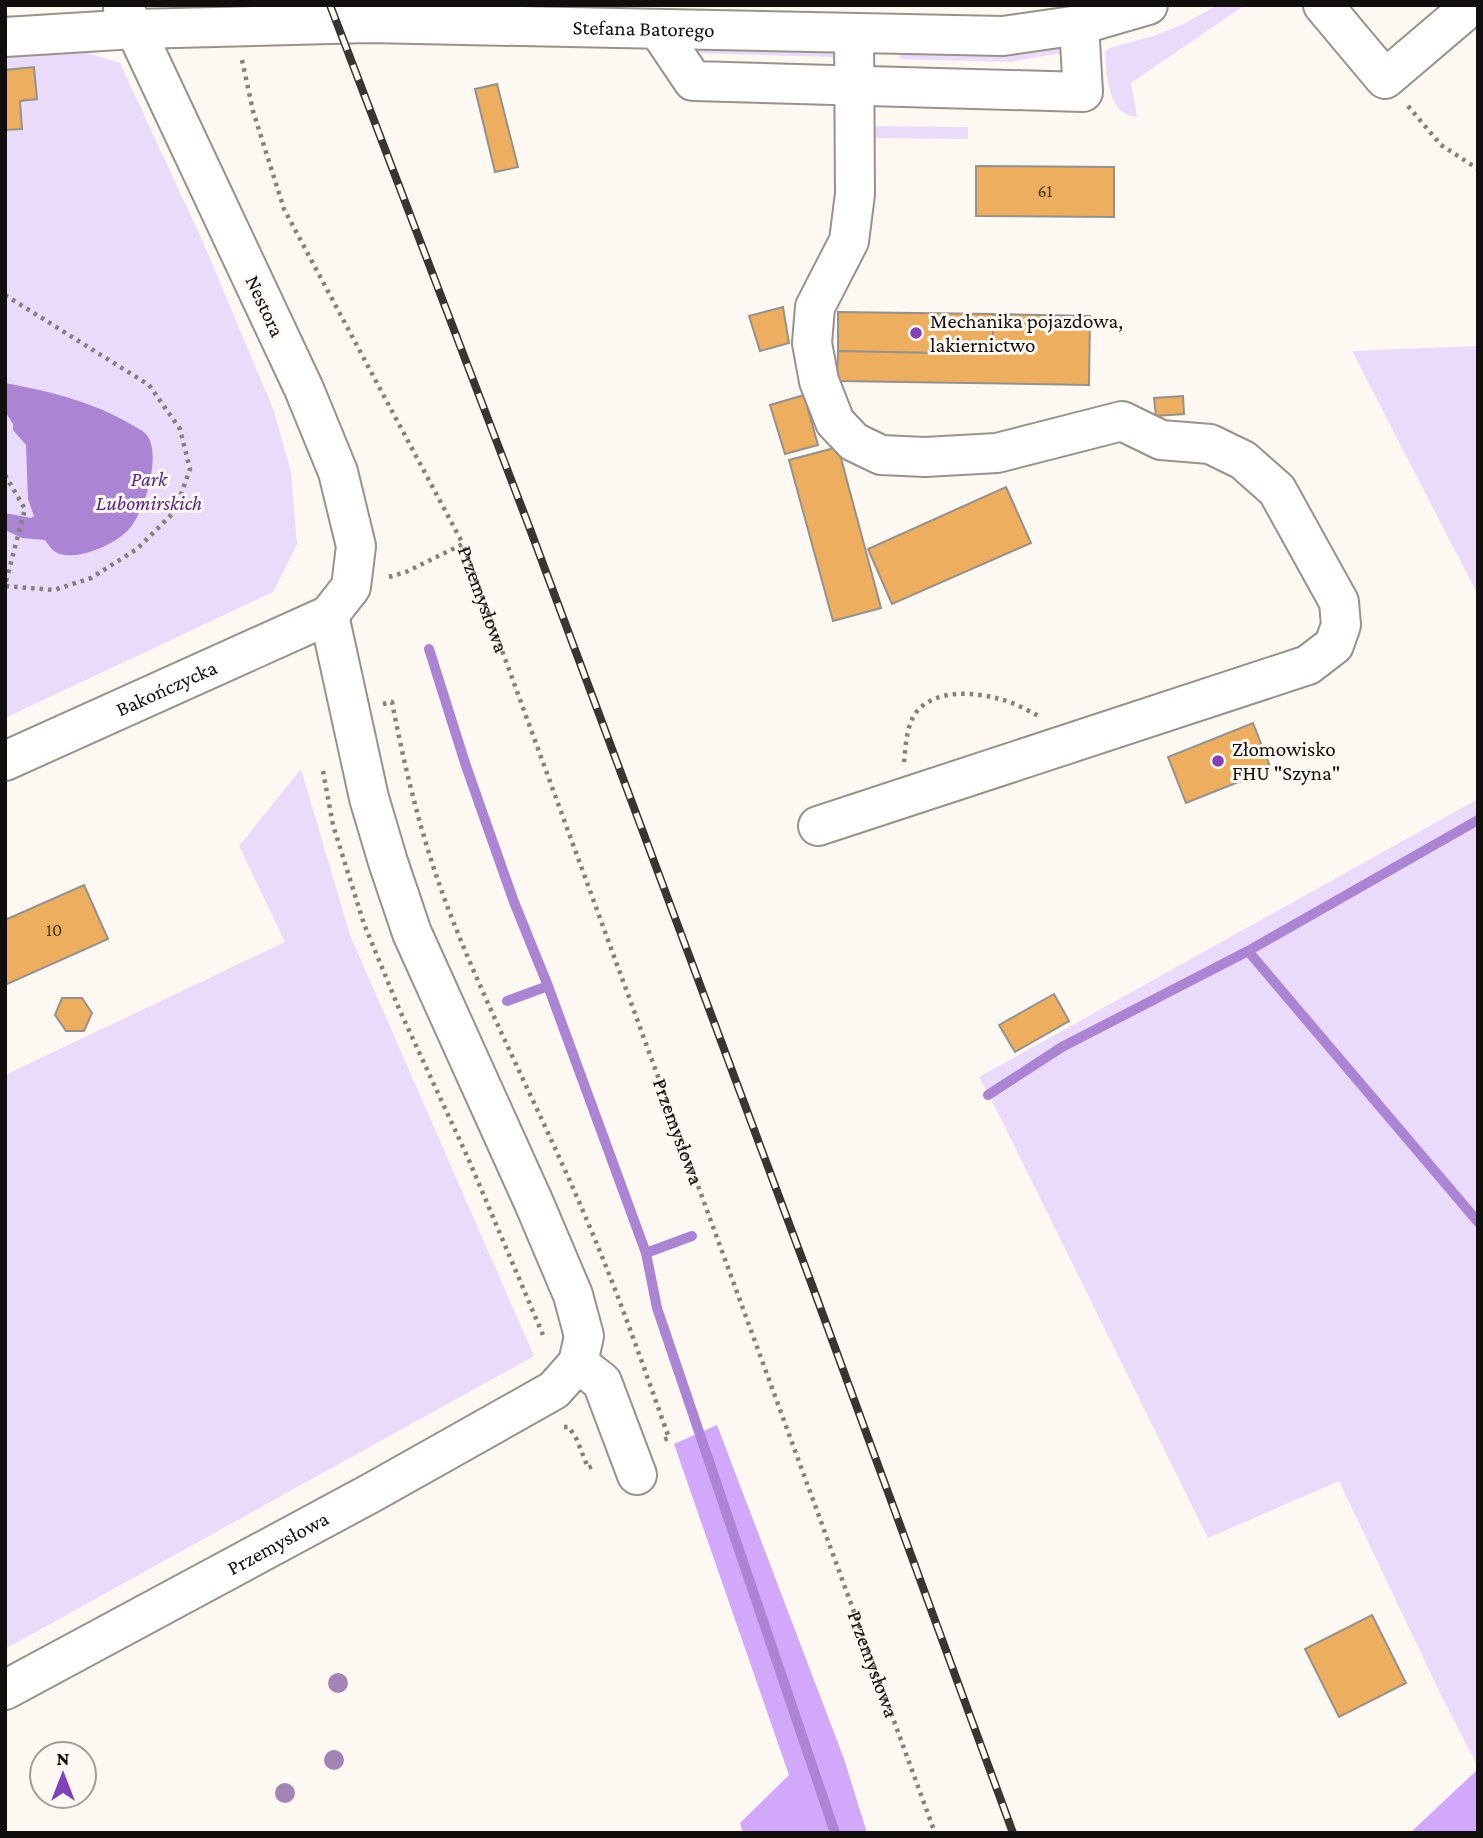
<svg xmlns="http://www.w3.org/2000/svg" width="1483" height="1838" viewBox="0 0 1483 1838" font-family="'Crimson Pro',serif">
<style>
.green{fill:#eadbfb}
.forest{fill:#d1a8fb}
.water{fill:#ac84d4}
.lines{fill:none;stroke-linecap:round;stroke-linejoin:round}
.stream{stroke:#ac84d4;stroke-width:10}
.building{fill:#edae5f;stroke:#96918b;stroke-width:2}
.minor-casing{stroke:#97928c;stroke-width:42}
.path{stroke:#84817c;stroke-width:4.5;stroke-dasharray:3.5 5;stroke-linecap:butt}
.minor{stroke:#fff;stroke-width:38}
.rail-casing{stroke:#383633;stroke-width:8}
.rail{stroke:#fdf8f1;stroke-width:5;stroke-dasharray:16;stroke-linecap:butt}
.tree{fill:#a384b4}
.poi-dot{fill:#8241b6;stroke:#fdf8f1;stroke-width:2.5}
.labels{text-anchor:middle;dominant-baseline:central;stroke-width:6;stroke-linejoin:round;paint-order:stroke}
.number-label{font-size:18px;fill:#483722}
.street-label{font-size:21px;fill:#110f0d;stroke:#fdf8f1}
.poi-label{font-size:21px;fill:#110f0d;stroke:#fdf8f1;text-anchor:start}
.park-label{font-size:21px;font-style:italic;fill:#5a2583;stroke:#fdf8f1}
</style>
<rect width="100%" height="100%" fill="#fdf8f1"/>
<path class="green" d="M1217,5H1245L1131,83L1137,117C1133,116 1129,116 1126,114C1108,106 1106,69 1105,52L1110,48L1153,36L1184,24Z
M693,45L835,49V57L693,53Z
M1059,46L1061,53L1009,62L900,59L899,51Z
M78,50L120,63L203,242L274,411L291,472L297,544L273,592L5,718V54Z
M869,126L968,127V139L869,138Z
M1478,346V595L1352,351Z
M301,769L350,935L534,1356L5,1649V1075L285,942L239,846Z
M1478,799V1767L1440,1693L1339,1481L1208,1538L999,1115L979,1077Z"/>
<path class="forest" d="M717,1425L844,1759L867,1833H743L740,1823L789,1775L674,1444Z
M1478,1769V1833H1410Z"/>
<path class="water" d="M5,383C49,391 94,402 132,425C137,428 142,430 146,434C163,453 144,513 129,529C116,544 80,560 60,554C53,552 49,546 45,540L22,538L5,530V513L31,518L34,516L28,499L26,445L13,430V424L6,413Z"/>
<g class="lines">
<path class="stream" d="M429,649L466,766L514,902L548,986L646,1253
M1248,951L1478,1222
M507,1001L548,986
M988,1095L1062,1047L1248,951L1478,820
M692,1236L646,1253L657,1308L835,1833"/>
</g>
<path class="building" d="M34,67L37,99L20,101L22,129L5,130V70Z
M497,84L518,167L495,172L475,89Z
M976,166L1114,167V217L976,216Z
M783,307L789,343L760,351L749,316Z
M838,312L993,314V354L838,351Z
M993,314L1090,316L1089,385L837,381L838,351L993,354Z
M804,395L818,445L785,454L770,405Z
M1183,396L1184,414L1156,416L1154,398Z
M838,447L881,608L833,621L789,460Z
M1006,487L1031,543L892,604L868,549Z
M1253,723L1271,769L1186,803L1168,757Z
M84,885L108,939L5,985V920Z
M1054,994L1069,1021L1015,1052L999,1025Z
M62,998H82L92,1013L84,1031H66L55,1015Z
M1372,1615L1406,1683L1339,1717L1305,1649Z"/>
<g class="lines">
<defs>
<g id="minor">
<path d="M1323,5L1385,79L1472,5"/>
<path d="M658,29L693,81L1083,92L1079,25"/>
<path id="s2" d="M5,37L135,29L369,23L1003,36L1079,25L1148,5"/>
<path d="M329,615L369,798L388,862L412,933L534,1203L573,1295L584,1336L578,1363L602,1382L637,1475"/>
<path id="s3" d="M5,761L329,615L351,587L356,546L338,472L304,389L135,29L123,8"/>
<path d="M818,826L1308,665L1334,645L1341,625L1339,602L1277,490L1243,460L1210,444L1161,440L1122,421L997,453L925,457L881,455L854,442L835,422L819,381L812,343L815,307L849,241L855,194L854,34"/>
<path id="s4" d="M5,1690L371,1493L524,1407L554,1390L578,1363"/>
</g>
</defs>
<use href="#minor" class="minor-casing"/>
<g class="path">
<path d="M242,60L253,111L284,209L463,544"/>
<path d="M1408,106L1441,145L1478,169"/>
<path d="M5,295L149,385L180,429L190,469L175,511L137,549L91,578L54,590L5,586"/>
<path d="M5,475L25,509L5,585"/>
<path id="s1" d="M389,577L406,572L463,544L935,1833"/>
<path d="M383,704L392,702C406,775 424,847 451,916C493,1023 547,1124 591,1230C620,1298 644,1368 669,1438L663,1440"/>
<path d="M904,762C906,745 906,724 918,710C938,689 974,692 1000,699C1013,702 1027,710 1039,716"/>
<path d="M323,771L333,825L364,924L400,1011L468,1158L543,1335"/>
<path d="M564,1427H569L577,1440L588,1468L595,1465"/>
</g>
<use href="#minor" class="minor"/>
<defs>
<path id="rail" d="M330,5L530,529L812,1285L1013,1833"/>
</defs>
<use href="#rail" class="rail-casing"/>
<use href="#rail" class="rail"/>
</g>
<g class="tree">
<circle cx="338" cy="1683" r="10"/>
<circle cx="334" cy="1760" r="10"/>
<circle cx="285" cy="1793" r="10"/>
</g>
<g class="poi-dot">
<circle cx="916" cy="333" r="7"/>
<circle cx="1218" cy="761" r="7"/>
</g>
<g class="labels">
<g class="number-label">
<text x="1045" y="191">61</text>
<text x="54" y="930">10</text>
</g>
<g class="street-label">
<text stroke="none"><textPath href="#s2" startOffset="639">Stefana Batorego</textPath></text>
<text transform="translate(265 306) rotate(65)">Nestora</text>
<text stroke="none"><textPath href="#s1" startOffset="140">Przemysłowa</textPath></text>
<text stroke="none"><textPath href="#s3" startOffset="177">Bakończycka</textPath></text>
<text stroke="none"><textPath href="#s1" startOffset="707">Przemysłowa</textPath></text>
<text stroke="none"><textPath href="#s4" startOffset="310">Przemysłowa</textPath></text>
<text stroke="none"><textPath href="#s1" startOffset="1274">Przemysłowa</textPath></text>
</g>
<g class="poi-label">
<text x="930" y="321">Mechanika pojazdowa,<tspan x="930" dy="24">lakiernictwo</tspan></text>
<text x="1232" y="749">Złomowisko<tspan x="1232" dy="24">FHU "Szyna"</tspan></text>
</g>
<g class="park-label">
<text x="149" y="479">Park<tspan x="149" dy="24">Lubomirskich</tspan></text>
</g>
</g>
<rect width="1483" height="1838" fill="none" stroke="#110f0d" stroke-width="14"/>
<g transform="translate(63 1775)"><circle r="33" fill="#fdf8f1" stroke="#9f9b96" stroke-width="2"/>
<path d="M0-5L12 26L0 18L-12 26Z" fill="#8241b6"/>
<text y="-10" font-size="19" font-weight="bold" text-anchor="middle" fill="#110f0d">N</text>
</g>
</svg>
